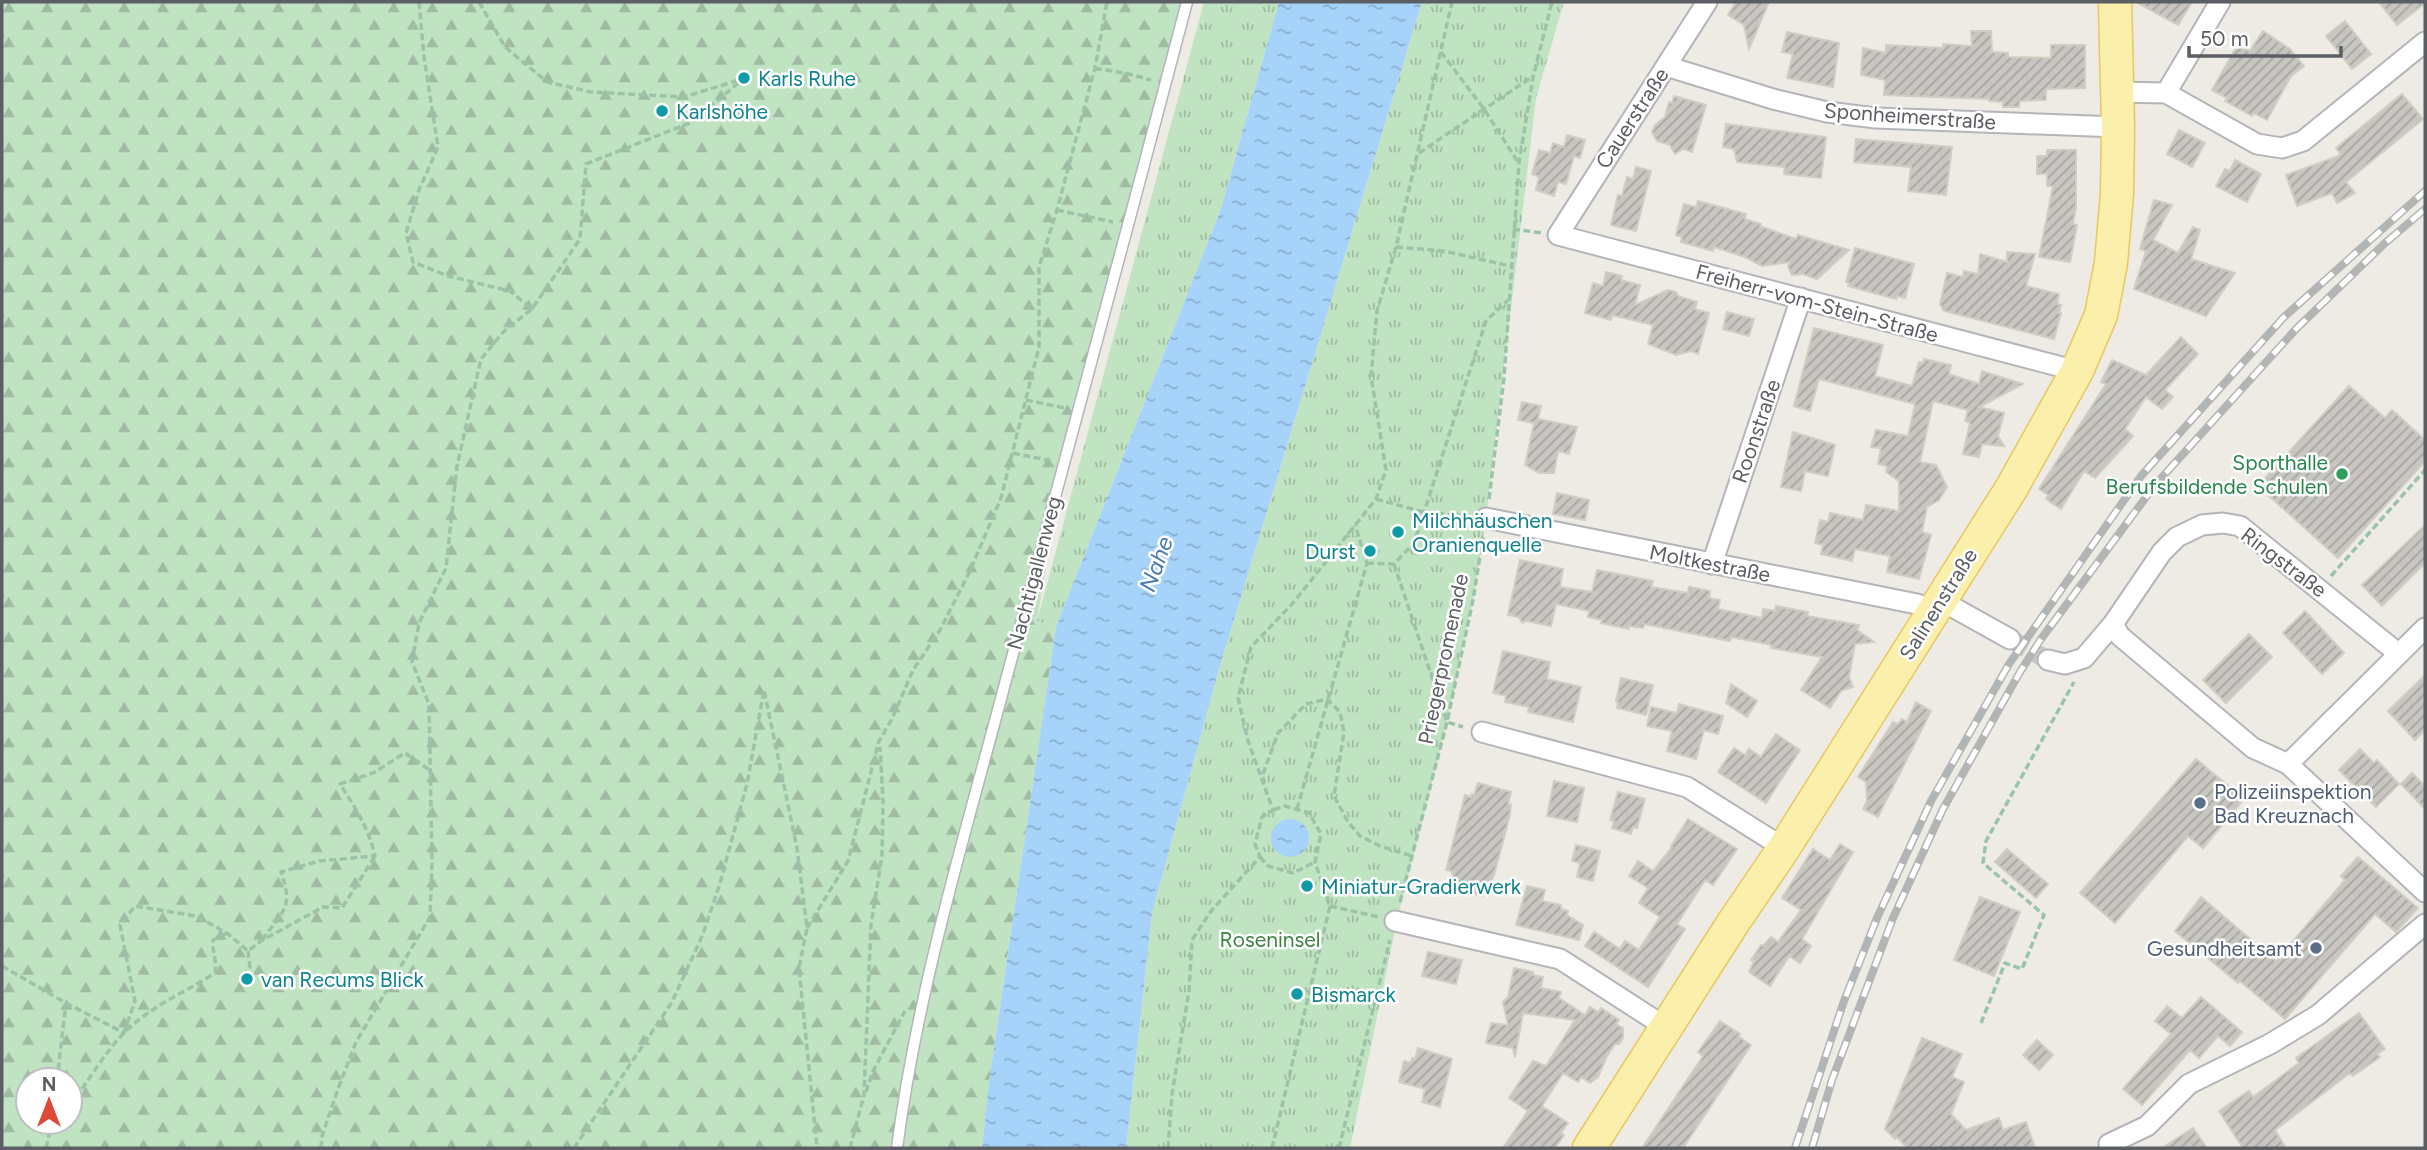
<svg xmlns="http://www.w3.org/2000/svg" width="2427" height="1150" viewBox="0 0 2427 1150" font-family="Figtree,sans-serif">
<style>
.forest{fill:url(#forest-firs);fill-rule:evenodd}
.park{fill:url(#park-tufts)}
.water{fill:url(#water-ripples)}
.building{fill:url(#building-hatch);stroke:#d1cdc2;stroke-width:2}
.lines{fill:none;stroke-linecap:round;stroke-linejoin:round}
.minor-tunnel{stroke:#c8c8c3;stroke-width:19;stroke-dasharray:19 10;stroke-linecap:butt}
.service-casing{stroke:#b3b5b9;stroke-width:13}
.minor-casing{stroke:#b3b5b9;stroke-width:23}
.primary-casing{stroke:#e9c760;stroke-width:35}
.path{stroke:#9ac3a7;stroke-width:3.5;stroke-dasharray:7 3.5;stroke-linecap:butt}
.service{stroke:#fff;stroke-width:10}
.minor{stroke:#fff;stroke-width:19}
.primary{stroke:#faf0ab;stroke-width:32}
.rail-casing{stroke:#b3b4b4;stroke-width:8}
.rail{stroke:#fff;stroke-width:5;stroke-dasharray:16;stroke-linecap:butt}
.culture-dot{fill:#0f9aa8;stroke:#fff;stroke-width:2.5}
.leisure-dot{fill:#2e9e5b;stroke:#fff;stroke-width:2.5}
.service-dot{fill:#5c6f8a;stroke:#fff;stroke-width:2.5}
.labels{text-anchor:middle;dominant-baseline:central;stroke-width:5;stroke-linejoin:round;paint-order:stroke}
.culture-label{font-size:21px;fill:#0d838f;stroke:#fff;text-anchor:start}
.street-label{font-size:21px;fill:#5b5e63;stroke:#fff}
.leisure-label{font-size:21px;fill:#27864d;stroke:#fff;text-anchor:end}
.service-label{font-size:21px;fill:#4e5e75;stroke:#fff;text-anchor:start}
.park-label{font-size:21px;fill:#3a8340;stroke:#fff}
.water-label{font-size:23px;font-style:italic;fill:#4779b3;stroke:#fff}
</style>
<defs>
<pattern id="forest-firs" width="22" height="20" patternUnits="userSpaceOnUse" patternTransform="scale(1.75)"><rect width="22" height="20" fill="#c0e3c2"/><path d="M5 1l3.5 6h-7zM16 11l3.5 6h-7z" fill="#9fbba1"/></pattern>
<pattern id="park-tufts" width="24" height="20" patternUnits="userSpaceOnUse" patternTransform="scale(1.75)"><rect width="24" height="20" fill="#c0e3c2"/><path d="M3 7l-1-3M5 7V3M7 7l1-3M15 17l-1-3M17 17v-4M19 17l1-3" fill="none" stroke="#9fbba1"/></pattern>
<pattern id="water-ripples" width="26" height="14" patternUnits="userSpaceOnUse" patternTransform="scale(1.75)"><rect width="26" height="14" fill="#a6d3fa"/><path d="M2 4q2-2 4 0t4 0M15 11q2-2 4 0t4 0" fill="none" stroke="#8aaece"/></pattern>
<pattern id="building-hatch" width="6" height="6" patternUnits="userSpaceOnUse" patternTransform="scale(1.75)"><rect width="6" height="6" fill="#c8c6c0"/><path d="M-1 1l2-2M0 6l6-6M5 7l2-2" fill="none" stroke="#a5a4a0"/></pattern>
</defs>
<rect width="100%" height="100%" fill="#edebe3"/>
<path class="forest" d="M2,2H1182L1166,84L1063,463L1037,621L1056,627L989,1082L982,1148H2ZM28,1080H70V1122H28Z"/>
<path class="park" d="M1204,2H1279L1221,209L1056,627L1037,621Z
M1422,2H1564L1536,98L1486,518L1473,600L1447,722L1397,920L1350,1148H1126L1152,913L1219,669Z"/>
<path class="water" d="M1279,2H1422L1219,669L1152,913L1126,1148H982L989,1082L1056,627L1221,209Z
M1271 838a19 19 0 1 1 38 0a19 19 0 1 1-38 0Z"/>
<path class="building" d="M1736,2H1769L1749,49L1744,25L1728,15Z
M2136,2H2192L2178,25Z
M2379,2H2425V3L2397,25Z
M2345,21L2371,54L2352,69L2326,36Z
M1971,31H1991L1992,52L2008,53V57L2051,58V45H2085V88L2046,89V100L2020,101L2019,107H2003V102L1989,101V99L1884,95L1885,80L1861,75L1863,48L1886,53V45L1943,48V44L1972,46Z
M2263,31L2290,49L2304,66L2291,76L2267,120L2254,113L2252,116L2225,101L2227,98L2212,90L2238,44L2250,51Z
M1787,32L1839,43L1833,87L1787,78L1793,54L1782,52Z
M2402,94L2423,119L2346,182L2355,193L2337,203L2332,193L2297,206L2286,175L2341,155L2336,148Z
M1674,96L1706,105L1692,152L1683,149L1675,154L1670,145L1657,141L1652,132L1655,125L1665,117L1669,102L1672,103Z
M1726,124L1826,137L1821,178L1784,174L1785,167L1737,162L1734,149L1723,147Z
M2179,130L2205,143L2192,167L2167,154Z
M1567,135L1585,140L1580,158L1574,156L1566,184L1558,182L1554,196L1536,190L1539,177L1532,174L1539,150L1550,153L1553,143L1564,147Z
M1856,139L1952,147L1946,195L1908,191L1911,167L1854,162Z
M2047,150H2076V207L2073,224L2077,225L2070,262L2039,257L2053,186H2047V174H2037V156H2047Z
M2235,160L2261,174L2247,202L2216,186L2225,169L2230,171Z
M1636,167L1651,171L1636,231L1611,225L1618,195L1622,196L1627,177L1633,179Z
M2154,200L2172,205L2153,240L2178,253L2193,227L2200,230L2191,259L2235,273L2206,316L2134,289L2146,251L2140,249Z
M1698,201L1746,214L1745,219L1761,224L1760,226L1796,239L1798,235L1849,250L1817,279L1803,274L1792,275L1788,267L1790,262L1762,266L1745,257L1714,247L1713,251L1681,242L1682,237L1676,235L1684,204L1696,207Z
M1855,248L1914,264L1905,298L1897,296L1896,299L1848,286L1849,283L1846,282Z
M2007,252L2035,254L2026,286L2059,294L2057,304L2061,305L2059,313H2061L2054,339L1944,311L1940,304L1947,273L1963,277L1964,271L1978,274L1980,254L2007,262Z
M1606,272L1622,276L1621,280L1640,285L1635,305L1668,290L1676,292L1678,296L1697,302L1695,309L1709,313L1698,354L1691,351L1676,355L1648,344L1653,325L1612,315L1611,320L1585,313L1593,283L1603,286Z
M1727,312L1754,319L1749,336L1723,329Z
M1814,328L1883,345L1875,376L1912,386L1919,362L1923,363L1924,359L1951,365L1949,374L1979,384L1982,371L2023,384L1979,407L2004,413L1998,436L2004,446L1982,444L1979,457L1963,454L1970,423L1965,421L1968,410L1933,401L1920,462L1936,465L1947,487L1939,500L1927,507L1922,532L1931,535L1919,579L1887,572L1890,556L1855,549L1852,561L1821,554L1823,545L1815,543L1820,520L1828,522L1830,513L1863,520L1866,505L1899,511V481L1886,472L1887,466L1878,464L1881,448L1871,447L1876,430L1908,436L1915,404L1819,379L1810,411L1794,406Z
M2181,337L2198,354L2165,390L2173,397L2162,409L2146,397L2125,429L2133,436L2095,478L2084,471L2061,509L2046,499L2048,495L2039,489L2106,384L2101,382L2112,360L2146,375Z
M2349,386L2385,418L2392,410L2425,440V461L2338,558L2258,486Z
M1522,402L1541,406L1538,419L1577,427L1569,454L1558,451L1554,473H1539L1525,465L1534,423L1518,420Z
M1793,432L1835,445L1828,476L1805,471L1801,491L1781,487Z
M1557,493L1589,500L1585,520L1553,514Z
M2425,525V563L2382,606L2362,585Z
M1520,560L1563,569L1560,587L1592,592L1597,570L1653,581L1651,587L1688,593L1689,587L1710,591L1709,598L1720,600L1718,609L1762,618L1763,609L1775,611L1776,606L1808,612L1807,616L1859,625L1857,630L1874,642L1855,644L1849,677L1853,687L1841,691L1830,708L1801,690L1822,657L1771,648L1772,645L1731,637L1730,641L1644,624L1643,628L1629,626V629L1601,623L1602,620L1588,617L1589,611L1556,604L1551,626L1526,621L1522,623L1519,617L1508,615Z
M2305,611L2344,653L2322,674L2283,633Z
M2249,634L2272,657L2226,703L2203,680Z
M1503,651L1550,662L1547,679L1581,687L1573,722L1528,712L1529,707L1505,702L1506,696L1493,693Z
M2425,675V730L2415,740L2388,711Z
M1621,678L1653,685L1646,715L1617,708L1618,702L1616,701Z
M1731,684L1757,701L1747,717L1726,703Z
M1916,702L1931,711L1878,817L1863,809L1867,801L1866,782L1858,777L1893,722L1898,724L1902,719L1907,722Z
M1679,704L1723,716L1718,734L1704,730L1696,759L1667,751L1672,731L1647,726L1651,707L1677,713Z
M1776,734L1800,750L1766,803L1718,772L1734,748L1745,755L1749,749L1761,757Z
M2360,749L2374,763L2377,760L2399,784L2376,807L2339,770Z
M2196,759L2244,799L2203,848L2188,836L2115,923L2080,893Z
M2412,773L2425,786V809L2401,784Z
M1554,781L1584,788L1577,822L1547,816Z
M1478,783L1511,792L1508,804L1511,805L1510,814L1500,853L1494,875L1490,884H1487L1483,896L1449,887L1453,875L1451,871L1446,870L1465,795L1471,797L1472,794L1474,795Z
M1618,792L1645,799L1637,828L1633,827L1631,834L1612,828L1614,821L1610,820Z
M1688,819L1737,849L1713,885L1705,880L1677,924L1685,929L1648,987L1585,946L1594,932L1620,949L1625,941L1639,950L1660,917L1639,903L1648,888L1629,876L1638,861L1653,871L1672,847L1671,846Z
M1840,844L1853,852L1802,939L1811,946L1800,963L1789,956L1770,986L1749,972L1754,961L1751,960L1761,945L1763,946L1771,937L1778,942L1801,910L1782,898L1813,849L1830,860Z
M1576,845L1600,851L1593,881L1577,877L1580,863L1572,861Z
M2007,849L2048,884L2036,898L1995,862Z
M2358,857L2418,908L2396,932L2375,914L2285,1019L2240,981L2238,983L2175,931L2201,897L2276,961L2345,880L2341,876Z
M1527,886L1545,890L1542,901L1561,905V909L1568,911L1567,915L1583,925L1579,940L1516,925Z
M1980,897L2020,912L1994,976L1954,960Z
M1428,952L1462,960L1456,984L1422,976Z
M1514,968L1533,972V975L1543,977L1541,988L1561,992L1559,998L1585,1015L1590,1007L1598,1012L1601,1008L1619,1020L1616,1024L1623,1028V1038L1619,1044H1615L1607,1056L1598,1077L1590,1083L1581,1077L1578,1082L1563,1073L1542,1106L1568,1123L1561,1133L1564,1135L1555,1148H1503L1528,1111L1509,1098L1533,1061L1546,1066L1575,1020L1523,1013L1515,1057L1513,1048L1486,1043L1491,1023L1508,1025L1503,1002L1508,997Z
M2201,997L2242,1032L2230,1046L2218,1036L2199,1058L2190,1050L2142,1105L2123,1089L2171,1034L2155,1021L2167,1006L2182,1018Z
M2359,1013L2385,1049L2377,1054L2380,1057L2353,1076L2350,1073L2275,1130L2286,1148H2243L2219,1111L2249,1091L2253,1097L2299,1063L2296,1058Z
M1720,1021L1740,1034L1738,1036L1751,1045L1683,1148H1642L1703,1056L1698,1052Z
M1922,1038L1962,1054L1952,1077L1964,1082L1951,1114L1966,1130L1999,1118L2003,1130L2026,1122L2035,1148H1907L1897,1137L1895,1139L1885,1129Z
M2037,1040L2053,1055L2039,1070L2023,1055Z
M1418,1048L1452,1059L1440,1107L1422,1102L1425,1089L1399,1082L1404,1061L1411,1063L1412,1058L1415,1059Z
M2193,1128L2207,1148H2162Z"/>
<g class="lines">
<path class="minor-tunnel" d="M2010,639L2048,660"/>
<defs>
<path id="service" d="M897,1148C917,993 963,842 1003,691C1064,461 1127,232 1187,2"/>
<path id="minor" d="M1707,2L1558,235L2077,371
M1666,66L1773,99L1827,112L1876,118L2118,127
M2118,92L2166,93L2220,2
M2166,93L2257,144L2282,148L2303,141L2425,42
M1486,518L1917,604L1932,612
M1712,564L1801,298
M1940,600L2010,639
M2113,624L2120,636L2253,748L2288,764
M2425,628L2288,764L2425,892
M2048,660L2065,664L2084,658L2113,624L2162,552L2177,537L2202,525L2223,523L2240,526L2399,654
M1482,732L1687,787L1784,848
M1395,921L1560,959L1667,1028
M2109,1144L2147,1126L2189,1084L2270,1044L2318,1015L2425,924"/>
<path id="primary" d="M1589,1148L1733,923L1784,848L1949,587L2011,489L2077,371L2101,315L2111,263L2117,193L2118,127L2115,2"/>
</defs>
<use href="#service" class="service-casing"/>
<use href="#minor" class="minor-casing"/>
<use href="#primary" class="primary-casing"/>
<path class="path" d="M419,2L424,57L438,147L419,190L406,233L413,262L448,276L510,291L532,309
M479,2L505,47L547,82L591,92L684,97L742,79
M1441,52L1484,109L1518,162
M1095,68L1129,74L1151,80
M1419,153L1532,77
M1057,210L1113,222
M1513,229L1542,233
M1396,247L1444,251L1510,266
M1026,400L1065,408
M1013,453L1051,461
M1376,499L1423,512L1467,516
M1489,499L1504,378L1519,163L1533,77L1552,2
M1367,563L1394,564L1414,543L1486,321L1508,300
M1394,564L1447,722L1463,727
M2331,576L2425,470
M1263,774L1278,733L1306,704L1327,699L1340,712L1344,732L1334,796L1348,822L1360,836L1380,846L1412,856
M1297,809L1367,563L1355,525
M1260,857L1268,866L1293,873L1315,862
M1400,902L1447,722L1473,600L1483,537
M1330,906L1379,917
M807,928L848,861L879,741L892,719L913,670L940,630L969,573L1001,498L1039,347V267L1057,210L1095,68L1107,2
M262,940C283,911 294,908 281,872L319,861L375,856C369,829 355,807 340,784L373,773L405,753L431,771
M2,966L66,1003L124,1033
M243,976L250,968L248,951
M1981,1023L2005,963L2022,969L2044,915L1983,863L1986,841L2074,682
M124,1033L135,1001L120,925L135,906L196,916L227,933L248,951L261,941L323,907L342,908L375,856
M57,1080L66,1003
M866,1092L873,1071L905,1011
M70,1106C87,1083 105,1052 125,1032C151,1006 184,993 215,973C217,959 212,953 213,940L227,933
M52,1130L58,1122
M46,1148L52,1122
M321,1148L322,1136L338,1089L356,1042L430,917L432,864L429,704L412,662L419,623L446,568L457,466L481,359L503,332L532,309L580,239L586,164L692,122L744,78
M574,1148L672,1002L703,934L720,883L747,784L764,690L797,848L807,928L799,968L817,1148
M850,1148L864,1095L871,924L882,856L883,800L880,747
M1168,1148L1172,1094L1189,991L1192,940L1211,911L1260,857L1255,844L1262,817L1273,810L1248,741L1238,698L1251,647L1293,603L1376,499L1386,470L1371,376L1377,311L1396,247L1452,2
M1272,1148L1330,906L1315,862L1321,834L1309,813L1285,806L1273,810
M1339,1148L1390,940"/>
<use href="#service" class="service"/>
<use href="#minor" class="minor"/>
<use href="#primary" class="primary"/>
<defs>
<path id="rail" d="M1795,1148L1844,1001L1877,918L1931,801L2009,664L2141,476L2284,317L2425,191
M1812,1148L1832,1080L1893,918L1943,809L2020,672L2041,639L2155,485L2296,329L2384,244L2425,209"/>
</defs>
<use href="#rail" class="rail-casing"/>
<use href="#rail" class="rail"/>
</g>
<g class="culture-dot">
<circle cx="744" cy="78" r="7"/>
<circle cx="662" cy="111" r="7"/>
<circle cx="1398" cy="532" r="7"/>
<circle cx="1370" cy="551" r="7"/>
<circle cx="1307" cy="886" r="7"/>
<circle cx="247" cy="979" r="7"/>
<circle cx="1297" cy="994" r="7"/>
</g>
<circle class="leisure-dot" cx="2342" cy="474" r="7"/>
<g class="service-dot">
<circle cx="2200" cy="803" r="7"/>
<circle cx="2316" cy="948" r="7"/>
</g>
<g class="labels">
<g class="culture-label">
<text x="758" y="78">Karls Ruhe</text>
<text x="676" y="111">Karlshöhe</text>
<text x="1412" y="520">Milchhäuschen<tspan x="1412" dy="24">Oranienquelle</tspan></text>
<text x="1356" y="551" text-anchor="end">Durst</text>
<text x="1321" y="886">Miniatur-Gradierwerk</text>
<text x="261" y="979">van Recums Blick</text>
<text x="1311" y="994">Bismarck</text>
</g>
<g class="street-label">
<text transform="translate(1910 116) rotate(4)">Sponheimerstraße</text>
<text transform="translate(1632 118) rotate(-57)">Cauerstraße</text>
<text transform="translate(1817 303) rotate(15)">Freiherr-vom-Stein-Straße</text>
<text transform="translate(1756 431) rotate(-71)">Roonstraße</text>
<text transform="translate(2284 562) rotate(37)">Ringstraße</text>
<text transform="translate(1710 563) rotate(11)">Moltkestraße</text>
<text transform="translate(1034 573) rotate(-75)">Nachtigallenweg</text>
<text transform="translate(1938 604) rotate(-58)">Salinenstraße</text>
<text transform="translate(1443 659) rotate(-78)">Priegerpromenade</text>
</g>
<g class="leisure-label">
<text x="2328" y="462">Sporthalle<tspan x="2328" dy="24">Berufsbildende Schulen</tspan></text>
</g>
<g class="service-label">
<text x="2214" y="791">Polizeiinspektion<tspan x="2214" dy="24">Bad Kreuznach</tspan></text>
<text x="2302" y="948" text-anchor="end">Gesundheitsamt</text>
</g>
<g class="park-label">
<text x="1270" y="939">Roseninsel</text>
</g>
<g class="water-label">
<text transform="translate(1156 564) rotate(-70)">Nahe</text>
</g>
</g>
<rect width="2427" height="1150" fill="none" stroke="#5b5e63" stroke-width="7"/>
<g transform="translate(49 1101)"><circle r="33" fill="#ffffff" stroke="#bdbfc1" stroke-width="2"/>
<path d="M0-5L12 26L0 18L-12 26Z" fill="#df4937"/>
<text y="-10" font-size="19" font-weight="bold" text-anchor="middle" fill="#5b5e63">N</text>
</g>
<path d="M2189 46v10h152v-10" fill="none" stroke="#5b5e63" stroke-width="3.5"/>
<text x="2200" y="46" font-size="21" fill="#5b5e63" stroke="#ffffff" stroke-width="5" paint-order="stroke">50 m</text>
</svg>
